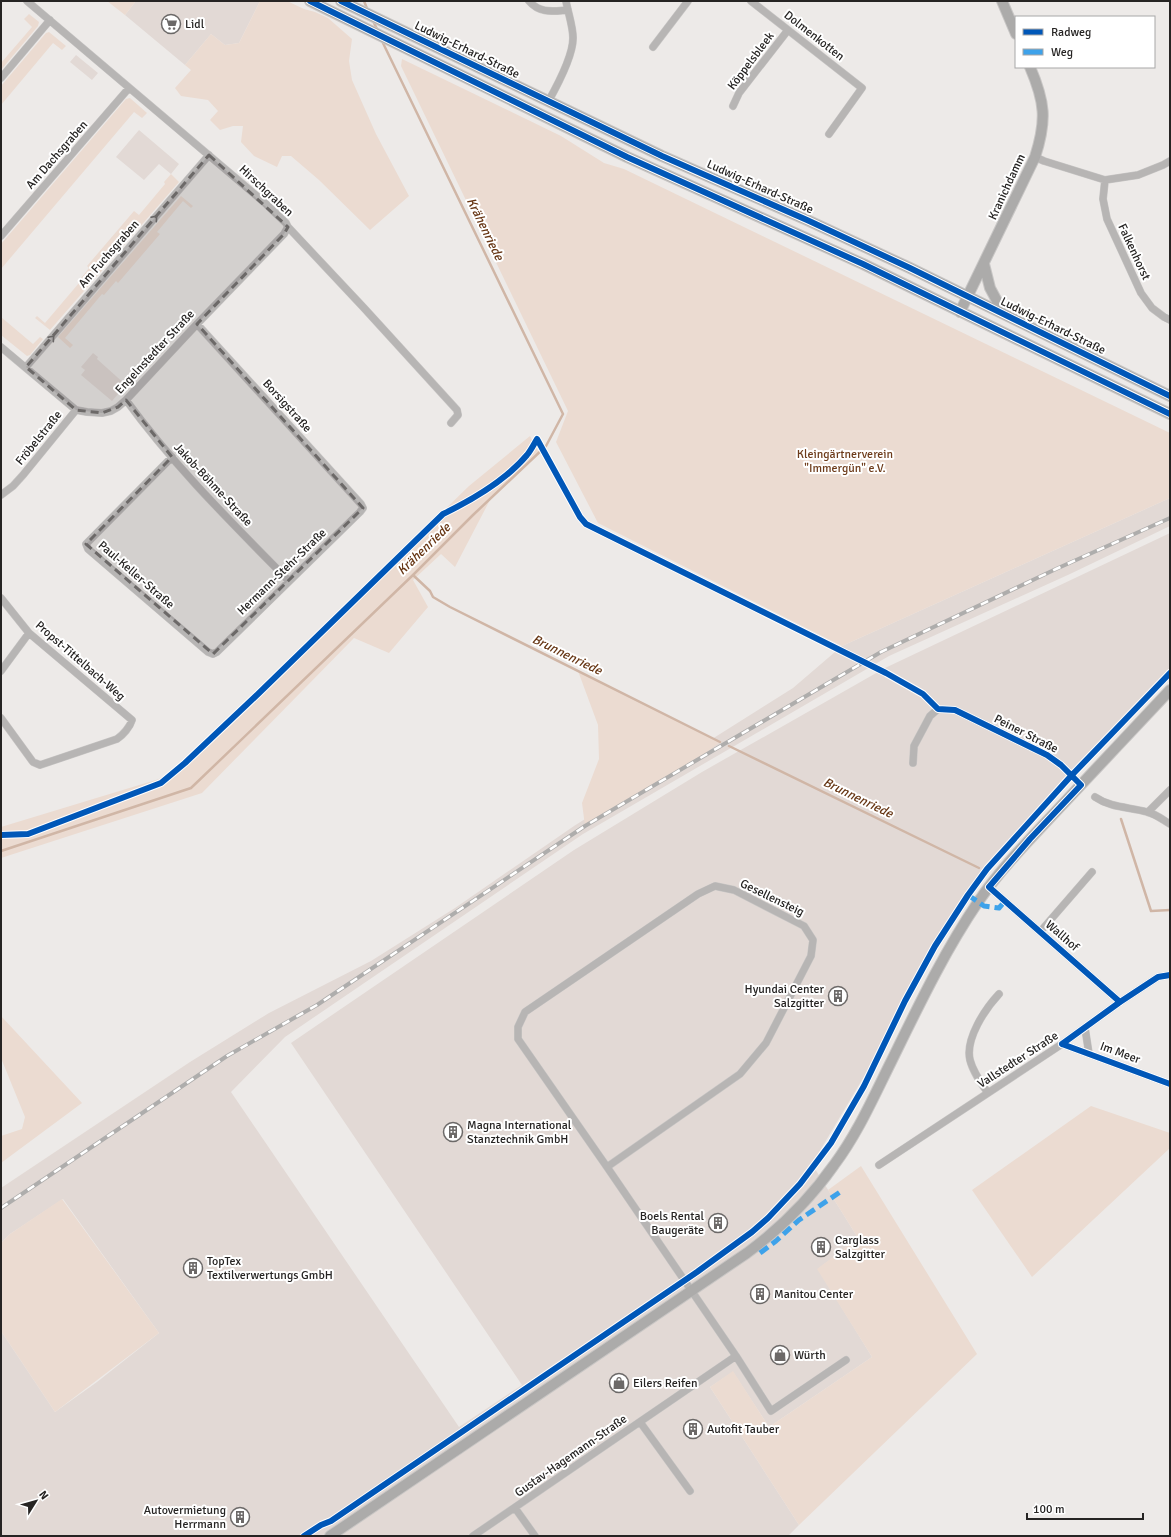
<svg xmlns="http://www.w3.org/2000/svg" width="1171" height="1537" viewBox="0 0 1171 1537" font-family="Signika,sans-serif">
<style>
.built{fill:#e2d9d5}
.green{fill:#ebdbd1}
.lines{fill:none;stroke-linecap:round;stroke-linejoin:round}
.stream{stroke:#d0b6a6;stroke-width:2.5}
.street-casing{stroke:#c8c6c5;stroke-width:8}
.secondary-casing{stroke:#c8c6c5;stroke-width:12}
.street{stroke:#b7b5b4;stroke-width:7}
.secondary{stroke:#acabaa;stroke-width:10}
.rail-casing{stroke:#aeadac;stroke-width:4}
.rail{stroke:#fff;stroke-width:2.5;stroke-dasharray:8;stroke-linecap:butt}
.quiet{stroke:#3ea2ea;stroke-width:5;stroke-dasharray:10 5;stroke-linecap:butt}
.cycleway-casing{stroke:#fff;stroke-width:8}
.cycleway{stroke:#0057b8;stroke-width:6}
.oneway{stroke:#676564}
.marked{fill:#6c6968;fill-opacity:0.2;stroke:#6c6968;stroke-width:3;stroke-dasharray:8 5;stroke-linejoin:round}
.labels{text-anchor:middle;dominant-baseline:central;stroke-width:4;stroke-linejoin:round;paint-order:stroke}
.poi-label{font-size:12px;fill:#262423;stroke:#fff;text-anchor:start}
.street-label{font-size:12px;fill:#262423;stroke:#fff}
.park-label{font-size:12px;fill:#6d3b1a;stroke:#fff}
.water-label{font-size:13px;font-style:italic;fill:#663513;stroke:#fff}
</style>
<rect width="100%" height="100%" fill="#edeae8"/>
<path class="built" d="M136,1H260L239,43L225,45L211,34L185,65L125,15Z
M76,55L98,73L92,80L70,62Z
M139,130L179,164L171,174L159,164L144,180L116,157Z
M93,353L98,357L97,359L126,385L112,401L81,375L85,370L81,367Z
M1170,498V526L1070,574L889,656L583,834L285,1037L231,1092L459,1427L522,1385L291,1043L574,850L702,772L885,668L1170,533V670L1083,758L976,879L881,1048L812,1164L858,1238L818,1269L872,1357L769,1427L733,1372L710,1387L799,1525L788,1536H1V1331L55,1412L97,1382L159,1333L63,1199L10,1234L1,1243V1188L190,1062L269,1013L371,961L455,908L574,826L793,688L842,646Z"/>
<path class="green" d="M107,1H136L125,15Z
M260,1H287L304,9L315,12L328,18L352,39L349,61L352,80L376,134L409,196L370,230L319,180L291,156H282L277,167L254,156L241,142L243,126H233L220,130L210,120L218,111L208,100L181,96L175,88L191,70L185,65L211,34L225,45L239,43Z
M29,14L39,22L38,26L1,70V63L32,27L24,19Z
M49,32L66,46L62,50L53,43L1,105V86L46,33Z
M402,59L561,136L604,163L624,169L1170,433V498L842,646L598,523L556,442L568,411L401,66Z
M130,98L147,113L142,118L134,112L1,269V244L126,99Z
M171,174L179,182L50,330L35,318L37,316L45,323L79,283L78,282L89,268L87,266L134,211L139,215L165,184L164,182Z
M181,196L193,206L191,208L183,201L157,232L160,234L118,283L116,281L104,295L102,294L65,338L73,345L70,348L58,337Z
M1,317L33,344L40,337L43,339L30,355L27,356L1,335Z
M530,436L539,453L491,498L455,567L441,554L413,580L428,607L389,653L354,638L202,793L1,858V827L159,779L185,763L469,486Z
M578,671L720,742L697,760L585,826L582,803L599,759L598,725Z
M1,1016L82,1103L1,1163V1136L22,1129L25,1117L1,1058Z
M1091,1106L1170,1133V1148L1032,1277L972,1190Z
M861,1166L977,1354L799,1525L710,1387L733,1371L769,1427L872,1357L817,1269L858,1238L828,1190Z
M62,1199L159,1333L55,1412L1,1331V1243L10,1234Z"/>
<g class="lines">
<path class="stream" d="M364,1L368,11
M373,21L378,31
M413,575L430,591L433,597L450,607L720,742
M729,746L979,868
M1121,819L1151,911L1170,910
M1,851L191,788L413,575L473,515L546,446L563,414L382,41"/>
<defs>
<path id="street" d="M27,1L265,203L286,223L288,227L364,308L457,410L458,415L451,423
M529,1C540,14 553,11 568,10
M751,1L862,88L829,134
M653,47L688,1
M1,78L50,20
M548,102C557,86 573,56 573,38C573,26 568,13 566,1
M733,106L739,93L788,30
M1035,157L1044,161L1105,180L1138,175L1163,165L1170,161
M1105,180L1103,199L1107,219L1141,293L1152,308L1164,317L1170,320
M1,236L129,88
M1,347L76,410L87,412L102,413L111,411L118,407L126,400L197,324L284,234L288,227
M26,367L209,155
M126,400C174,466 232,523 289,581
M172,457L86,544L88,549L208,652L213,654L217,652L360,512L363,508L361,504L197,324
M1,495L13,486L23,475L76,410
M1,598L29,633L132,720C130,727 123,735 117,739L40,765L33,762L1,718
M1,671L29,633
M913,763L914,746L930,716L938,709L955,710L1047,755L1061,765L1081,785
M1095,797C1111,808 1129,807 1147,812C1156,814 1163,820 1170,824
M1148,812L1170,790
M989,887L1120,1002
M1040,932L1092,872
M1085,1028L1089,1054
M1062,1044L1170,1084
M988,1093C981,1083 973,1072 970,1060C965,1039 985,1009 999,994
M879,1165L1062,1044L1120,1002L1158,977L1170,975
M736,1356L771,1411L846,1360
M640,1422L690,1491
M515,1508L535,1536
M473,1536L736,1356L607,1167L518,1039V1027L525,1012L698,894L715,886L734,890L804,926L813,940L811,956L766,1043L740,1074L607,1167"/>
<path id="secondary" d="M310,1L627,157L863,264L1170,414
M341,1L662,156L807,220L910,268L1170,396
M1002,1L1016,34
M984,264L990,288L1004,314
M960,312L1035,157C1047,120 1045,102 1030,67
M330,1536L747,1253C781,1228 810,1199 834,1165C858,1133 874,1096 891,1062C918,1007 944,952 978,902C1002,867 1033,836 1062,805C1098,767 1134,728 1170,690"/>
</defs>
<use href="#street" class="street-casing"/>
<use href="#secondary" class="secondary-casing"/>
<use href="#street" class="street"/>
<use href="#secondary" class="secondary"/>
<defs>
<path id="rail" d="M1,1208L227,1056L317,1005L585,826L697,760L881,652L1056,569L1170,518"/>
</defs>
<use href="#rail" class="rail-casing"/>
<use href="#rail" class="rail"/>
<path class="quiet" d="M968,895L984,906L999,908L1005,901
M760,1253L776,1241L799,1220L840,1192"/>
<defs>
<path id="cycleway" d="M310,1L627,157L863,264L1170,414
M341,1L662,156L807,220L910,268L1170,396
M1,835L28,834L161,783L185,763L258,694L443,514C472,500 506,480 527,455C531,450 534,444 537,439L580,517L586,524L886,673L923,694L938,709L955,710L1047,755L1061,765L1081,785L1030,839L989,887L1120,1002
M1062,1044L1120,1002L1158,977L1170,975
M1062,1044L1170,1084
M304,1536L321,1525L331,1521L697,1272L752,1232L768,1218L800,1184L831,1143L864,1086L905,1001L935,946L968,895L987,869L1071,776L1170,673"/>
</defs>
<use href="#cycleway" class="cycleway-casing"/>
<use href="#cycleway" class="cycleway"/>
</g>
<defs><path id="oneway-chevron" d="M-2-3.5L2.5 0L-2 3.5" fill="none" stroke-width="1.6" stroke-linecap="round" stroke-linejoin="round"/></defs>
<g class="oneway">
<use href="#oneway-chevron" transform="translate(155 218) rotate(-49)"/>
<use href="#oneway-chevron" transform="translate(52 338) rotate(-49)"/>
</g>
<path class="marked" d="M209,155L288,227L284,234L197,324L363,508L213,654L86,544L172,457L126,400L118,407L102,413L76,410L26,367Z"/>
<defs>
<symbol id="supermarket-ring" viewBox="-11 -11 22 22"><circle r="9.5" fill="#fff" stroke="#6c6968" stroke-width="1.5"/><path d="M-6-5.5h2.5l.6 2H6L4.5 2H-2.5L-4.4-4H-6ZM-1.5 3.2a1.3 1.3 0 1 0 .1 0ZM3 3.2a1.3 1.3 0 1 0 .1 0Z" fill="#6c6968"/></symbol>
<symbol id="building-ring" viewBox="-11 -11 22 22"><circle r="9.5" fill="#fff" stroke="#6c6968" stroke-width="1.5"/><path d="M-4-6H4V6H1V3H-1V6H-4ZM-2.5-4.3h1.7v1.8h-1.7ZM.8-4.3h1.7v1.8H.8ZM-2.5-1h1.7V.8h-1.7ZM.8-1h1.7V.8H.8Z" fill="#6c6968"/></symbol>
<symbol id="shop-ring" viewBox="-11 -11 22 22"><circle r="9.5" fill="#fff" stroke="#6c6968" stroke-width="1.5"/><path d="M-5-2.5h2.3a2.7 3.5 0 0 1 5.4 0H5L5.5 6h-11ZM-1.5-2.5h3a1.5 2.3 0 0 0-3 0Z" fill="#6c6968"/></symbol>
</defs>
<g fill-rule="evenodd">
<use href="#supermarket-ring" x="160" y="13" width="22" height="22"/>
<use href="#building-ring" x="827" y="985" width="22" height="22"/>
<use href="#building-ring" x="442" y="1121" width="22" height="22"/>
<use href="#building-ring" x="707" y="1212" width="22" height="22"/>
<use href="#building-ring" x="810" y="1236" width="22" height="22"/>
<use href="#building-ring" x="182" y="1257" width="22" height="22"/>
<use href="#building-ring" x="749" y="1283" width="22" height="22"/>
<use href="#shop-ring" x="769" y="1344" width="22" height="22"/>
<use href="#shop-ring" x="608" y="1372" width="22" height="22"/>
<use href="#building-ring" x="682" y="1418" width="22" height="22"/>
<use href="#building-ring" x="229" y="1506" width="22" height="22"/>
</g>
<g class="labels">
<g class="poi-label">
<text x="185" y="24">Lidl</text>
<text x="824" y="989" text-anchor="end">Hyundai Center<tspan x="824" dy="14">Salzgitter</tspan></text>
<text x="467" y="1125">Magna International<tspan x="467" dy="14">Stanztechnik GmbH</tspan></text>
<text x="704" y="1216" text-anchor="end">Boels Rental<tspan x="704" dy="14">Baugeräte</tspan></text>
<text x="835" y="1240">Carglass<tspan x="835" dy="14">Salzgitter</tspan></text>
<text x="207" y="1261">TopTex<tspan x="207" dy="14">Textilverwertungs GmbH</tspan></text>
<text x="774" y="1294">Manitou Center</text>
<text x="794" y="1355">Würth</text>
<text x="633" y="1383">Eilers Reifen</text>
<text x="707" y="1429">Autofit Tauber</text>
<text x="226" y="1510" text-anchor="end">Autovermietung<tspan x="226" dy="14">Herrmann</tspan></text>
</g>
<g class="street-label">
<text transform="translate(814 36) rotate(38)">Dolmenkotten</text>
<text transform="translate(467 50) rotate(26)">Ludwig-Erhard-Straße</text>
<text transform="translate(751 61) rotate(-53)">Köppelsbleek</text>
<text transform="translate(57 155) rotate(-49)">Am Dachsgraben</text>
<text transform="translate(760 187) rotate(24)">Ludwig-Erhard-Straße</text>
<text transform="translate(1007 187) rotate(-65)">Kranichdamm</text>
<text transform="translate(266 191) rotate(43)">Hirschgraben</text>
<text transform="translate(1134 252) rotate(65)">Falkenhorst</text>
<text transform="translate(109 254) rotate(-49)">Am Fuchsgraben</text>
<text transform="translate(1053 326) rotate(26)">Ludwig-Erhard-Straße</text>
<text transform="translate(155 352) rotate(-47)">Engelnstedter Straße</text>
<text transform="translate(287 406) rotate(48)">Borsigstraße</text>
<text transform="translate(39 438) rotate(-51)">Fröbelstraße</text>
<text transform="translate(213 485) rotate(47)">Jakob-Böhme-Straße</text>
<text transform="translate(282 572) rotate(-44)">Hermann-Stehr-Straße</text>
<text transform="translate(136 575) rotate(41)">Paul-Keller-Straße</text>
<text transform="translate(80 661) rotate(41)">Propst-Tittelbach-Weg</text>
<text transform="translate(1026 734) rotate(27)">Peiner Straße</text>
<text transform="translate(772 898) rotate(26)">Gesellensteig</text>
<text transform="translate(1062 936) rotate(41)">Wallhof</text>
<text transform="translate(1120 1053) rotate(20)">Im Meer</text>
<text transform="translate(1018 1060) rotate(-33)">Vallstedter Straße</text>
<text transform="translate(571 1456) rotate(-35)">Gustav-Hagemann-Straße</text>
</g>
<g class="park-label">
<text x="845" y="454">Kleingärtnerverein<tspan x="845" dy="14">"Immergün" e.V.</tspan></text>
</g>
<g class="water-label">
<text transform="translate(485 229) rotate(64)">Krähenriede</text>
<text transform="translate(424 549) rotate(-44)">Krähenriede</text>
<text transform="translate(567 655) rotate(26)">Brunnenriede</text>
<text transform="translate(858 798) rotate(26)">Brunnenriede</text>
</g>
</g>
<rect width="1171" height="1537" fill="none" stroke="#262423" stroke-width="4"/>
<rect x="1015" y="16" width="140" height="52" fill="#ffffff" stroke="#a8a7a7"/>
<rect x="1023" y="29" width="20" height="6" fill="#0057b8" stroke="#a8a7a7"/>
<text x="1051" y="36" font-size="12" fill="#262423">Radweg</text>
<rect x="1023" y="49" width="20" height="6" fill="#3ea2ea" stroke="#a8a7a7"/>
<text x="1051" y="56" font-size="12" fill="#262423">Weg</text>
<g transform="translate(36 1501) rotate(53)" stroke="#ffffff" stroke-width="3" paint-order="stroke">
<path d="M0-3L7 15L0 10L-7 15Z" fill="#262423"/>
<text y="-6" font-size="11" font-weight="bold" text-anchor="middle" fill="#262423">N</text>
</g>
<path d="M1027 1513v6h116v-6" fill="none" stroke="#262423" stroke-width="2"/>
<text x="1033" y="1513" font-size="12" fill="#262423" stroke="#ffffff" stroke-width="3" paint-order="stroke">100 m</text>
</svg>
